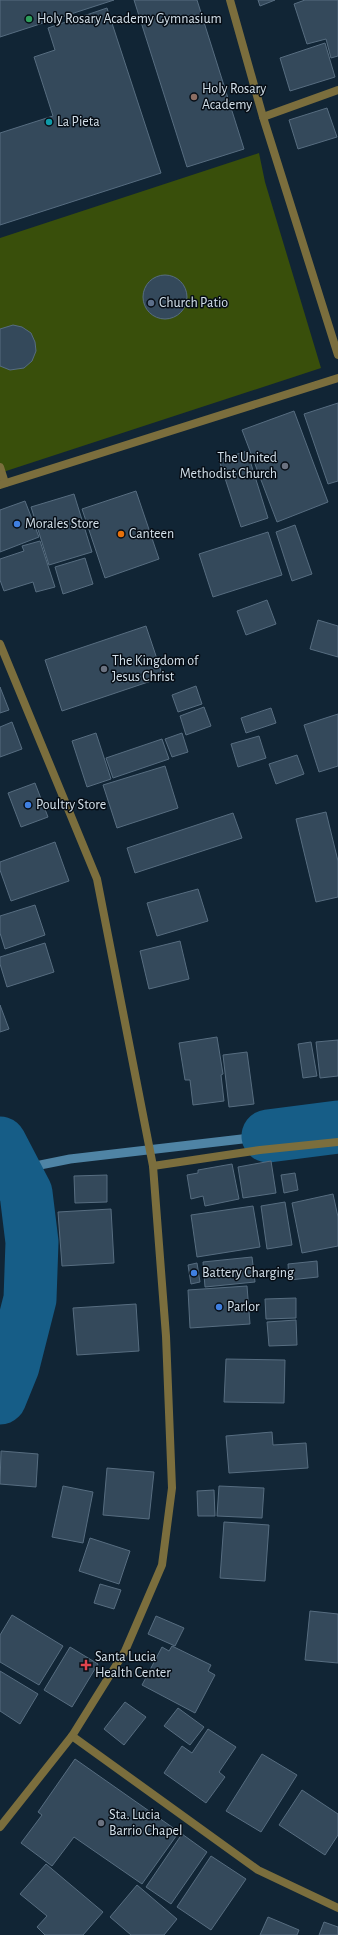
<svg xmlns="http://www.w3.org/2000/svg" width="338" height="1935" viewBox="0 0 338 1935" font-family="'Alegreya Sans',sans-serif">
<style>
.green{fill:#394f0b}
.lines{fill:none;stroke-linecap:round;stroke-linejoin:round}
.stream{stroke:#4f84a5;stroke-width:9}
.river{stroke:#165d87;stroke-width:53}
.building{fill:#34495b;stroke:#576d80}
.service{stroke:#7b6e3d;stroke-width:8}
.minor{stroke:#7b6e3d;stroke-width:8}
.tertiary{stroke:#7b6e3d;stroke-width:8}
.leisure-dot{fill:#2e9e5b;stroke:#060d15;stroke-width:1.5}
.education-dot{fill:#8d6e63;stroke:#060d15;stroke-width:1.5}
.culture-dot{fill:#0f9aa8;stroke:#060d15;stroke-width:1.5}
.service-dot{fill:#5c6f8a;stroke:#060d15;stroke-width:1.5}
.worship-dot{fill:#6b7280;stroke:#060d15;stroke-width:1.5}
.shop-dot{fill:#3f7fe0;stroke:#060d15;stroke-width:1.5}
.food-dot{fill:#e8710a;stroke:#060d15;stroke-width:1.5}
.health-dot{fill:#e0444e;stroke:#060d15;stroke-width:1.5}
.labels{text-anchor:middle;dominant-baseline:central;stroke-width:3;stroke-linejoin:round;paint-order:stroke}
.poi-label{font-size:14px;fill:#d3e0ea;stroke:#060d15;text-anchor:start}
</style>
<rect width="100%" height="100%" fill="#112535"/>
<path class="green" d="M259,153L265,182L321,368L0,473V238Z"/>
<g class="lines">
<path class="stream" d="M0,1173L70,1159L268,1136"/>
<path class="river" d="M268,1136L338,1127
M0,1143L26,1193L32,1242L30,1299L13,1366L0,1398"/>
</g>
<path class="building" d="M0,0H114L0,37Z
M134,0H197L244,149L187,167Z
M258,0H275L260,6Z
M305,0H338V56L331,58L326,39L307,44L294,4Z
M107,8L161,173L0,225V133L53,116L34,57L55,50L48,28Z
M325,43L335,77L290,91L280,58Z
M327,108L337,137L298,149L289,120Z
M143 297a22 22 0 1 1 44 0a22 22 0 1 1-44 0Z
M13,325L22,327L31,333L35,342L36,351L32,361L24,368L10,370L0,366V329Z
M338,403V481L328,484L304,414Z
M294,411L328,502L277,522L242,430Z
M247,451L268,518L241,527L219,460Z
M136,491L159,559L105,578L82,509Z
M74,494L92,552L49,565L31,507Z
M25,501L39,537L0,552V510Z
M295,525L312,574L292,581L276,532Z
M268,532L282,575L213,597L199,554Z
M40,541L55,587L36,592L33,582L4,591L0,580V559L24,551L22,546Z
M85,558L93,584L63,594L55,567Z
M267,600L276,624L246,635L237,611Z
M318,620L338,626V657L310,649Z
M146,626L163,677L62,711L45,660Z
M196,686L202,704L178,712L172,695Z
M0,687L9,710L0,713Z
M204,707L211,726L186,735L180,716Z
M271,708L276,723L246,733L241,718Z
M338,714V766L319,772L304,725Z
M12,722L22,749L0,757V727Z
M96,733L111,779L87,787L72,741Z
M182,733L188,752L172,757L165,739Z
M259,736L266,758L238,767L231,744Z
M162,739L169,759L113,778L106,758Z
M297,755L304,774L276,784L269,764Z
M165,766L178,808L117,828L103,785Z
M35,783L48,817L21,827L8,793Z
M326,812L338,861V897L316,902L296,819Z
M233,813L242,838L135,873L127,848Z
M55,842L69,881L11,901L0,870V862Z
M198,889L208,921L157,936L147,903Z
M35,905L45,935L5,949L0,933V916Z
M180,941L189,979L149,989L140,951Z
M45,943L54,972L7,987L0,964V957Z
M0,1005L9,1029L0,1032Z
M217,1037L223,1074L221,1075L224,1101L193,1105L190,1080H185L179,1043Z
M338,1040V1076L320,1078L316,1042Z
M311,1042L317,1076L303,1078L298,1044Z
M247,1052L254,1104L229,1107L223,1055Z
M271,1161L276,1193L243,1198L238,1167Z
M232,1164L239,1199L205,1206L203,1196L191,1199L187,1175L198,1173V1170Z
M295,1173L298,1190L284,1193L281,1175Z
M107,1175V1202L75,1203L74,1176Z
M333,1194L338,1217V1246L302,1253L292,1203Z
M285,1202L292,1245L267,1249L261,1206Z
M253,1206L260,1247L197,1257L191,1215Z
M111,1209L114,1263L62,1266L58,1212Z
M252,1257L255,1282L205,1287L203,1262Z
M317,1261L318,1277L289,1280L288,1264Z
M197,1263L200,1282L191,1284L188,1265Z
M247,1286L250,1324L190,1328L188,1290Z
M296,1298V1318L266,1319L265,1299Z
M136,1304L139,1351L77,1355L73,1308Z
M296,1320L297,1345L269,1346L267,1322Z
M226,1359L285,1360L284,1403L224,1402Z
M272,1432L273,1445L306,1443L308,1468L229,1473L226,1436Z
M1,1451L38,1454L36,1487L0,1484Z
M107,1468L154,1472L149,1519L103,1515Z
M63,1486L93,1492L83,1543L52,1537Z
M219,1486L264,1488L262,1518L217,1516Z
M214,1490L215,1516H198L197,1491Z
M224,1522L269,1525L265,1581L220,1578Z
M90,1538L130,1551L119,1584L79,1571Z
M100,1584L121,1590L114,1609L94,1603Z
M310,1611L338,1614V1663L305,1660Z
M12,1615L63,1646L39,1685L0,1662V1635Z
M156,1616L184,1628L175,1646L148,1634Z
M172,1646L211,1665L208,1671L215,1675L195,1713L142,1685L162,1647L169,1651Z
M70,1647L98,1664L72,1707L44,1690Z
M0,1671L38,1694L20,1724L0,1711Z
M125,1702L146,1717L124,1745L104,1729Z
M178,1708L204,1727L190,1745L164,1726Z
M208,1729L236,1747L219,1772L225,1777L206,1803L164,1773L182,1746L192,1753Z
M262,1754L297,1775L261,1832L226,1811Z
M75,1759L179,1832L142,1884L74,1837L52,1866L21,1843L42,1815L38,1812Z
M302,1790L338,1814V1835L325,1855L279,1825Z
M182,1834L207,1852L171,1904L146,1887Z
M211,1856L246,1879L211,1930L177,1907Z
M46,1864L103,1912L83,1935H45L37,1927L47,1916L20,1894Z
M137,1885L177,1919L164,1935H131L110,1917Z
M268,1917L299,1930L297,1935H260Z
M324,1922L338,1927V1935H319Z"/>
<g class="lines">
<path class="service" d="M0,467L5,483"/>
<path class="minor" d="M263,117L338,90
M153,1166L260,1150L338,1142
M72,1736L258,1870L338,1908"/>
<path class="tertiary" d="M230,0L263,117L338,355
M0,485L338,378
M0,644L97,879L153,1166L166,1336L172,1488L162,1565L125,1651L72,1736L0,1827"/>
</g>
<circle class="leisure-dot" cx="29" cy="19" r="4"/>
<circle class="education-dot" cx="194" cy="97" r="4"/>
<circle class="culture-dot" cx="49" cy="122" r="4"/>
<circle class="service-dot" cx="151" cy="303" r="4"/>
<g class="worship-dot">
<circle cx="285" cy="466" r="4"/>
<circle cx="104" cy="669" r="4"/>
<circle cx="101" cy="1823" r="4"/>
</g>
<g class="shop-dot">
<circle cx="17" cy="524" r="4"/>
<circle cx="28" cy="805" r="4"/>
<circle cx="194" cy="1273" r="4"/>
<circle cx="219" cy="1307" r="4"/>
</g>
<circle class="food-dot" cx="121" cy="534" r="4"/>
<path class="health-dot" d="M84 1659h4v4h4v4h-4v4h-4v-4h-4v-4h4z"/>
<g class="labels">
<g class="poi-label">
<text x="37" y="19">Holy Rosary Academy Gymnasium</text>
<text x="202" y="89">Holy Rosary<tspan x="202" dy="16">Academy</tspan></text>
<text x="57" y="122">La Pieta</text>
<text x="159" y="303">Church Patio</text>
<text x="277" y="458" text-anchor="end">The United<tspan x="277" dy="16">Methodist Church</tspan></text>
<text x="25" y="524">Morales Store</text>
<text x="129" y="534">Canteen</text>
<text x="112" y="661">The Kingdom of<tspan x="112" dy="16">Jesus Christ</tspan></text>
<text x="36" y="805">Poultry Store</text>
<text x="202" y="1273">Battery Charging</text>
<text x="227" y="1307">Parlor</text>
<text x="95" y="1657">Santa Lucia<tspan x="95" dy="16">Health Center</tspan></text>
<text x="109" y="1815">Sta. Lucia<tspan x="109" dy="16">Barrio Chapel</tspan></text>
</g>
</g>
</svg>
